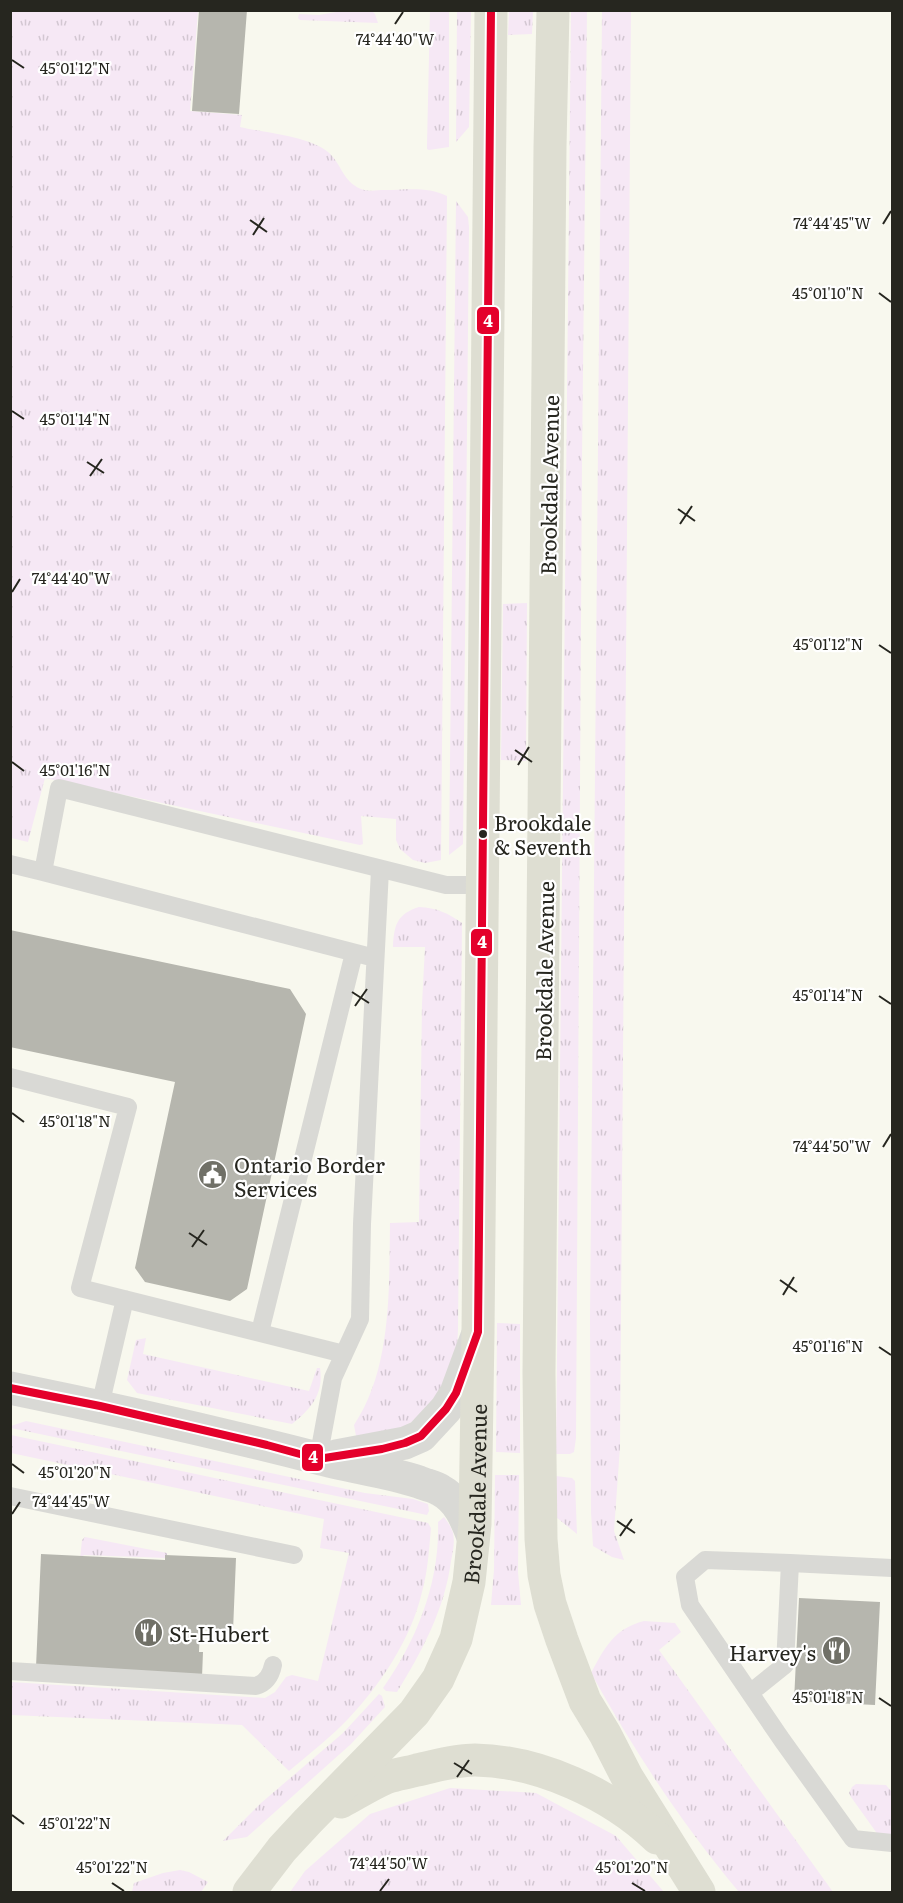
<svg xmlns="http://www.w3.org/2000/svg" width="903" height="1903" viewBox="0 0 903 1903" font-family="Literata,serif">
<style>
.grass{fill:url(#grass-tufts)}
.building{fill:#b6b6ae}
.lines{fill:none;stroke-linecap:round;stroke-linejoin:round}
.service{stroke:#d9d9d5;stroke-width:18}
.minor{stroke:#d9d9d5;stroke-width:33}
.primary{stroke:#deded2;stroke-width:33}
.bus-1-casing{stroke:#fff;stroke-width:12}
.bus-1{stroke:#e4002b;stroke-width:8}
.ticks{fill:none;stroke:#26261f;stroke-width:2}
.bus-dot{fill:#26261f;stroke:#fff;stroke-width:2}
.labels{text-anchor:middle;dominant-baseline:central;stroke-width:4.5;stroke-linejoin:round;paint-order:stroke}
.bus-label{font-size:20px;fill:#26261f;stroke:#fff;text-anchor:start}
.street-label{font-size:21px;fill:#26261f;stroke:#fff}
.poi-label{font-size:21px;fill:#26261f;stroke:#fff;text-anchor:start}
.ticks-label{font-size:15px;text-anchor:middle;fill:#26261f;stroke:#fff;stroke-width:4.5;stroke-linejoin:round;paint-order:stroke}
.line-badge{stroke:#fff;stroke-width:2}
.badge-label{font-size:16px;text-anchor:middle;font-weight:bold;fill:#fff}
</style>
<defs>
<pattern id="grass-tufts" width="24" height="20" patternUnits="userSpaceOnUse" patternTransform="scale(1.5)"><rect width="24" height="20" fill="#f6e8f5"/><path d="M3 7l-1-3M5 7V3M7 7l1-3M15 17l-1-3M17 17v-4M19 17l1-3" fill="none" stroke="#d3c7d2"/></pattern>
</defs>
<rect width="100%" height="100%" fill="#f8f8ee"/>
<path class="grass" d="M587,10L582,460L576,1438L574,1452L570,1454H556L571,11Z
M631,10L620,1447L614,1531L624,1560L612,1557L593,1546L591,1512L590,1319L602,11Z
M10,11H198L190,111L242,115L240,127C265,133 308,136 328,152C342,164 342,181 361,189C368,192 377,190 384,190C405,190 428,186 447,196L441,860L425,863L413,860L400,849L396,840V819L361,816L363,844L360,845L45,778L28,842L11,838Z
M342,11H372L375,14L378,23L300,20L298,18L299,14L319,15Z
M430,11H449V147L429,150L427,149V145Z
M457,11H471L469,127L456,142Z
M509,11H533L532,34L508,35Z
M456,201L468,217L469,227L463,844L449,855Z
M527,603L526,761L501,760L503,604Z
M419,907C437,908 448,913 462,923L458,1329L457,1350L451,1375L421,1416L402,1428L356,1436L354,1425C392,1368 389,1289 390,1223L419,1222L422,1004L425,947H393C394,925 397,914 419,907Z
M497,1323L520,1324V1453L496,1452Z
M146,1338L143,1354L309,1391L317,1368H320C324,1394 311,1409 292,1424L137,1393L127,1380L136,1340Z
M26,1421L365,1493L413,1499L428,1504L429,1511L427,1515L11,1428V1426Z
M11,1435L428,1523L431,1528C429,1549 428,1571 422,1592C411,1639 381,1684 348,1719C330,1738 309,1754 289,1771L242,1725L11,1715V1682L265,1698L275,1692L286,1677L292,1675L318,1681L349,1553L320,1548L324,1519L11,1453Z
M495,1475H519L518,1572L521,1605H491L494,1570Z
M556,1476L572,1478L575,1481L577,1534L556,1517Z
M444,1517C448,1522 451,1527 453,1533C455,1542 453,1552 451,1561C445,1608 422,1652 397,1692L386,1691L383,1688C417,1640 440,1582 438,1522Z
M85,1537L167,1553V1558L84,1555L80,1559L82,1540Z
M644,1621L675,1623L681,1632L659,1650L833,1892H739C682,1824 634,1751 591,1673C605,1647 614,1629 644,1621Z
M379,1694L382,1696L385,1707L351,1744L247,1837L223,1841L261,1803L343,1733Z
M856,1784L886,1785L892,1792L891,1837L881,1839L851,1797L849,1793L852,1787Z
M450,1788L536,1793L616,1836L664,1892H290L305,1871L370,1814Z
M180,1870L189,1872L208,1882L201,1892H132L134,1883L163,1873Z"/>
<path class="building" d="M199,10H247L239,114L192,111Z
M10,930L290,989L306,1014L247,1289L230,1301L145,1282L135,1268L175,1082L10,1047Z
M41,1554L165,1560V1555L236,1558L233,1631L200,1630L199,1652H203L202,1677L36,1667Z
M799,1598L880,1602L875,1705L794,1701Z"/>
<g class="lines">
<path class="service" d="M10,864L43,872
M375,958L43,872L59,788L446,885H482
M10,1077L128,1107L80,1288L344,1354
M260,1332L354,953
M100,1406L125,1299
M318,1459L333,1378L360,1319L362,1224L380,870
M10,1496L294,1555
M790,1563L705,1560L685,1577L690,1605L782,1740L853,1839L892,1843
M10,1671L256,1686C266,1683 271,1675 273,1665
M750,1693L785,1665L790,1563L892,1568"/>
<path class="minor" d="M10,1388C113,1409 215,1432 317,1458C350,1467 385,1471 419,1482C425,1485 434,1486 440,1490C459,1500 466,1519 473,1537
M336,1456L405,1443L421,1436L446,1409L456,1393L477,1336"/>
<g class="primary">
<path d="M553,10L550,147L539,1373L541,1539L544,1575L550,1604L562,1640L585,1701L605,1734L627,1777L699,1892"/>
<path d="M341,1802C356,1794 370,1785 386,1778C395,1774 407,1773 417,1770C436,1766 455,1760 475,1760C539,1761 611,1794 657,1838"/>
<path id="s1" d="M249,1892L282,1849L308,1821L414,1713L438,1679L456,1639L469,1582L475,1524L478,1332L491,10"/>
</g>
<defs>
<path id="bus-1" d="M10,1388L100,1406L267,1445L318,1459L382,1449L405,1443L421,1436L446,1409L456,1393L478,1332L491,10"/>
</defs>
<use href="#bus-1" class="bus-1-casing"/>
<use href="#bus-1" class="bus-1"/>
</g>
<path class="ticks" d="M395,24L403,12M12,60L24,68M250,220L267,232M883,224L891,211M253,235L264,218M879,293L891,302M12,411L24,419M87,462L104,473M90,476L102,459M678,509L695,521M680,524L692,506M12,592L20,579M879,645L891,653M515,750L532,762M12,762L24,771M518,765L529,747M352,992L369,1003M879,996L891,1004M355,1006L367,989M12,1113L24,1122M883,1147L891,1134M189,1233L207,1245M192,1247L204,1230M780,1280L797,1292M783,1295L794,1277M879,1347L891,1355M12,1464L24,1473M12,1514L20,1502M617,1521L635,1533M620,1536L632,1519M879,1698L891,1706M454,1763L472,1774M457,1777L469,1760M12,1815L24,1824M112,1883L124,1891M632,1883L645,1891M380,1891L389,1879"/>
<defs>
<symbol id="civic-disc" viewBox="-11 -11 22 22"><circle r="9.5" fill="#707067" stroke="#fff"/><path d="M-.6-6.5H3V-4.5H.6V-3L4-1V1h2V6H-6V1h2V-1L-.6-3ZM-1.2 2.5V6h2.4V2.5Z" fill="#fff"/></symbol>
<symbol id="restaurant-disc" viewBox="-11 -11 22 22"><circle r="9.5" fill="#707067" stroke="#fff"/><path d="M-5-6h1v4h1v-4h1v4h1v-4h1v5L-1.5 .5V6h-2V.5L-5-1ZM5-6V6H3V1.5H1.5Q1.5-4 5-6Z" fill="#fff"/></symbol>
</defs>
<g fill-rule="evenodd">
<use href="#civic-disc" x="196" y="1158" width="33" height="33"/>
<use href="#restaurant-disc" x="132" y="1616" width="33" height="33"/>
<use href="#restaurant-disc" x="820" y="1634" width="33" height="33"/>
</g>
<circle class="bus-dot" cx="483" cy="834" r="5"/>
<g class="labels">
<g class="bus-label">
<text x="494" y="822">Brookdale<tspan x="494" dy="24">&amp; Seventh</tspan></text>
</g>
<g class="street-label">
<text transform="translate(548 485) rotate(-89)">Brookdale Avenue</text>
<text transform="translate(543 971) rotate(-89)">Brookdale Avenue</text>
<text stroke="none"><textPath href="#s1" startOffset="476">Brookdale Avenue</textPath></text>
</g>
<g class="poi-label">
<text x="234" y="1163">Ontario Border<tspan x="234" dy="24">Services</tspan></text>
<text x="169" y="1632">St-Hubert</text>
<text x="816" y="1651" text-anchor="end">Harvey's</text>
</g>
</g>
<g class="ticks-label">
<text x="395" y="45">74°44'40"W</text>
<text x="75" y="74">45°01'12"N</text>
<text x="832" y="229">74°44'45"W</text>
<text x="828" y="299">45°01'10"N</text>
<text x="75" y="425">45°01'14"N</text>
<text x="71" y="584">74°44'40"W</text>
<text x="828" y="650">45°01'12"N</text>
<text x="75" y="776">45°01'16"N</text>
<text x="828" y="1001">45°01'14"N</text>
<text x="75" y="1127">45°01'18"N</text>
<text x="832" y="1152">74°44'50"W</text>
<text x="828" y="1352">45°01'16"N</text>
<text x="75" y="1478">45°01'20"N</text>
<text x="71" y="1507">74°44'45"W</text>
<text x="828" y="1703">45°01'18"N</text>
<text x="75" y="1829">45°01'22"N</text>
<text x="389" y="1869">74°44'50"W</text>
<text x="112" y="1873">45°01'22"N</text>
<text x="632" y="1873">45°01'20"N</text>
</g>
<g class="line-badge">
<rect x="476" y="306" width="24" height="29" rx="6" fill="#e4002b"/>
<rect x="470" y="928" width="23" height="29" rx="6" fill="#e4002b"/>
<rect x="301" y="1443" width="23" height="29" rx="6" fill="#e4002b"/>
</g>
<g class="badge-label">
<text x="488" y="327">4</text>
<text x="482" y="948">4</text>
<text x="313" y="1463">4</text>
</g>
<rect width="903" height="1903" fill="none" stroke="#26261f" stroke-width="24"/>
</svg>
